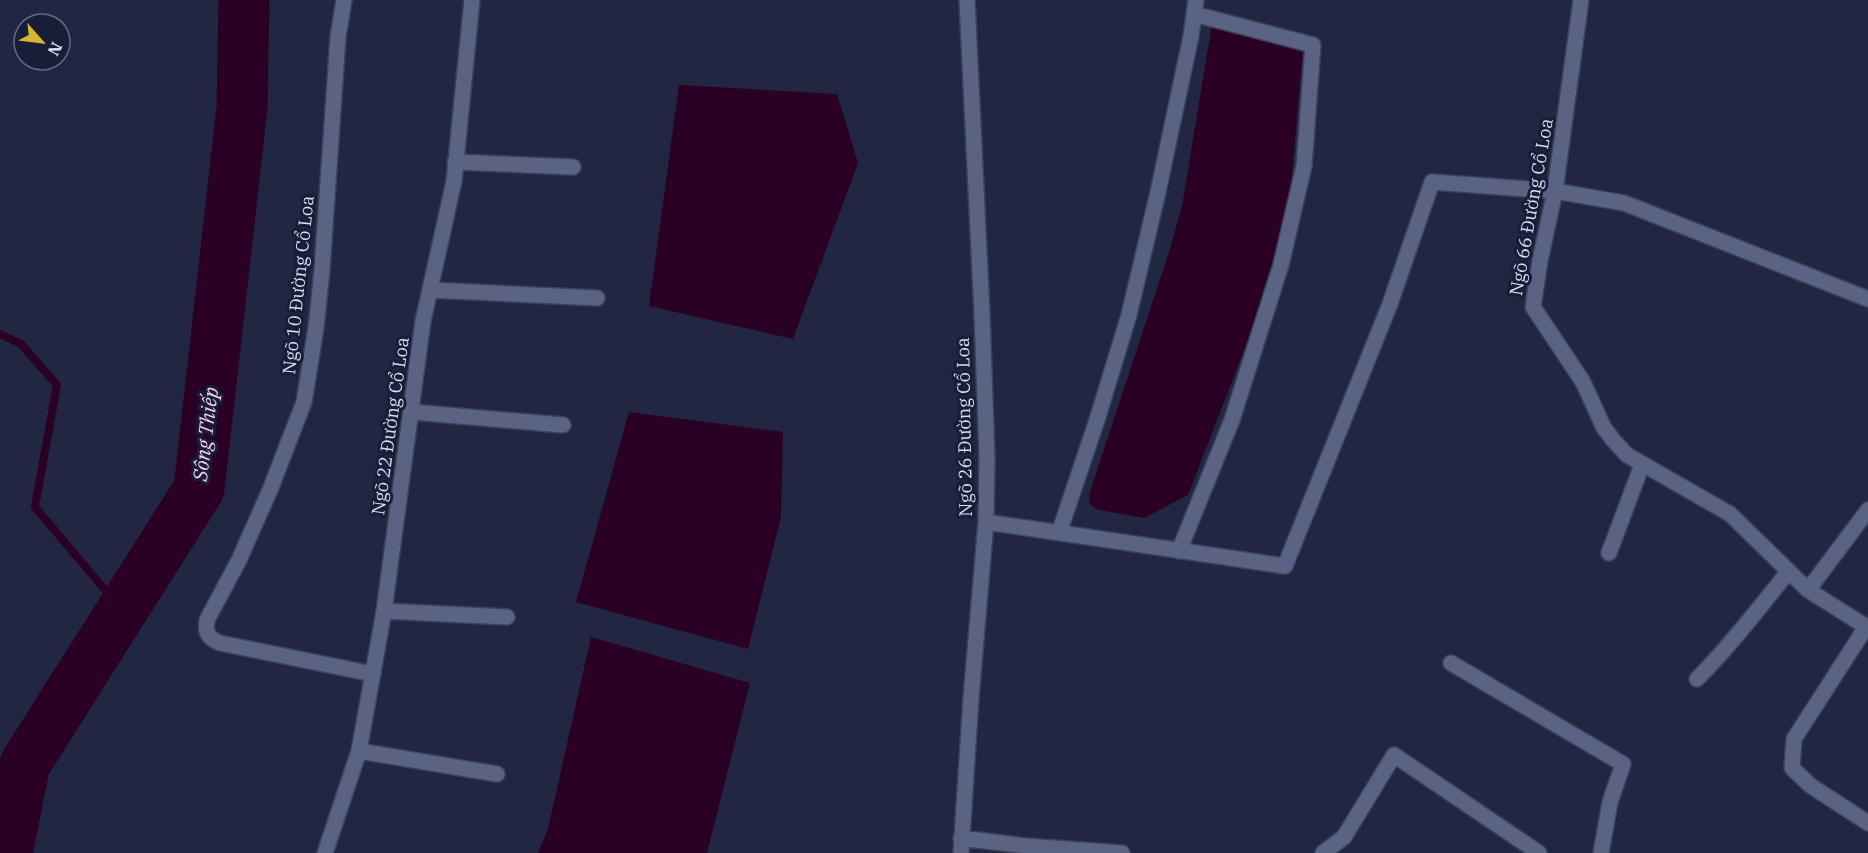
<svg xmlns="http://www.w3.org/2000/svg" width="1868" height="853" viewBox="0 0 1868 853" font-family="'IBM Plex Serif',serif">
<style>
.water{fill:#2a0125}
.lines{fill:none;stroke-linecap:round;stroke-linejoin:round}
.stream{stroke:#2a0125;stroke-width:8}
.river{stroke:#2a0125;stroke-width:51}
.lane-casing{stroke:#3c4158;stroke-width:18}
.street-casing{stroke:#3c4158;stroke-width:18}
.lane{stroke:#5a6383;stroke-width:15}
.street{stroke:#5a6383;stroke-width:15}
.labels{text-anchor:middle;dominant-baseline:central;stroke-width:6;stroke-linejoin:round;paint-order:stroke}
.street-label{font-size:18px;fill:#d9dff1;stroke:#181d38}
.water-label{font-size:20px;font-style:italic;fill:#fed0f4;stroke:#181d38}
</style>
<rect width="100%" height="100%" fill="#212743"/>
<path class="water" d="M1212,24L1303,50L1291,185L1272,278L1188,495L1144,518L1099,510L1093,507L1089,502L1090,492L1169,252L1182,206Z
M679,85L837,94L858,163L793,339L649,306Z
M629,412L783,432L781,517L748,649L576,602Z
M591,637L750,683L707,853H538L548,829Z"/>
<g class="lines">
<path class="stream" d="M0,334L21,344L57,385L35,507L122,610"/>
<path class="river" d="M7,853L25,764L199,489L242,108L244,0"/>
<defs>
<path id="lane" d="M455,162L573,167
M430,290L597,298
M412,412L563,425
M384,611L507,617
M359,751L497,774"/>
<path id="street" d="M344,0L338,37L322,270L316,328L304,402L270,490L239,560L207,620C205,633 208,638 220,643L373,674
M1581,0L1555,191L1540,261L1533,307L1583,382L1604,428L1614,441L1627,455L1730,514L1808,590L1868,628
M986,522L1285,566L1390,304L1432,182L1555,191L1624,203L1868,299
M1059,533L1097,420L1129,315L1158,192L1191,36L1196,0
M1179,551L1232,420L1281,265L1304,166L1313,45L1194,14
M1609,553L1642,465
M1808,590L1868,510
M1866,627L1794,739L1792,768L1811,786L1868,823
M1451,663L1623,764L1610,802L1601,853
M1697,679C1730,646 1759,608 1789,571
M961,838L1026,846L1122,853
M325,853L359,751L384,611L423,321L454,181L472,0
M961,853L971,698L986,522L987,458L982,314L967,0
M1323,853L1344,837L1394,755L1539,853"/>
</defs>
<use href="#lane" class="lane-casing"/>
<use href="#street" class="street-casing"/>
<use href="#lane" class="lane"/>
<use href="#street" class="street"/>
</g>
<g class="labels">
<g class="street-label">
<text transform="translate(1531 207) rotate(-80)">Ngõ 66 Đường Cổ Loa</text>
<text transform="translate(298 285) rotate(-84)">Ngõ 10 Đường Cổ Loa</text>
<text transform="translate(390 426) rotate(-82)">Ngõ 22 Đường Cổ Loa</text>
<text transform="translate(964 427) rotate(-91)">Ngõ 26 Đường Cổ Loa</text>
</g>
<g class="water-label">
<text transform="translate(205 434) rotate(-83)">Sông Thiếp</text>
</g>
</g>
<g transform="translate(42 42) rotate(118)"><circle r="28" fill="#181d38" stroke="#656b82" stroke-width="1.5"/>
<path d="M0-4.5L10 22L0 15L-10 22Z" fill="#d7b434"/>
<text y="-9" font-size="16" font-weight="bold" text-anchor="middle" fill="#d9dff1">N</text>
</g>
</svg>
